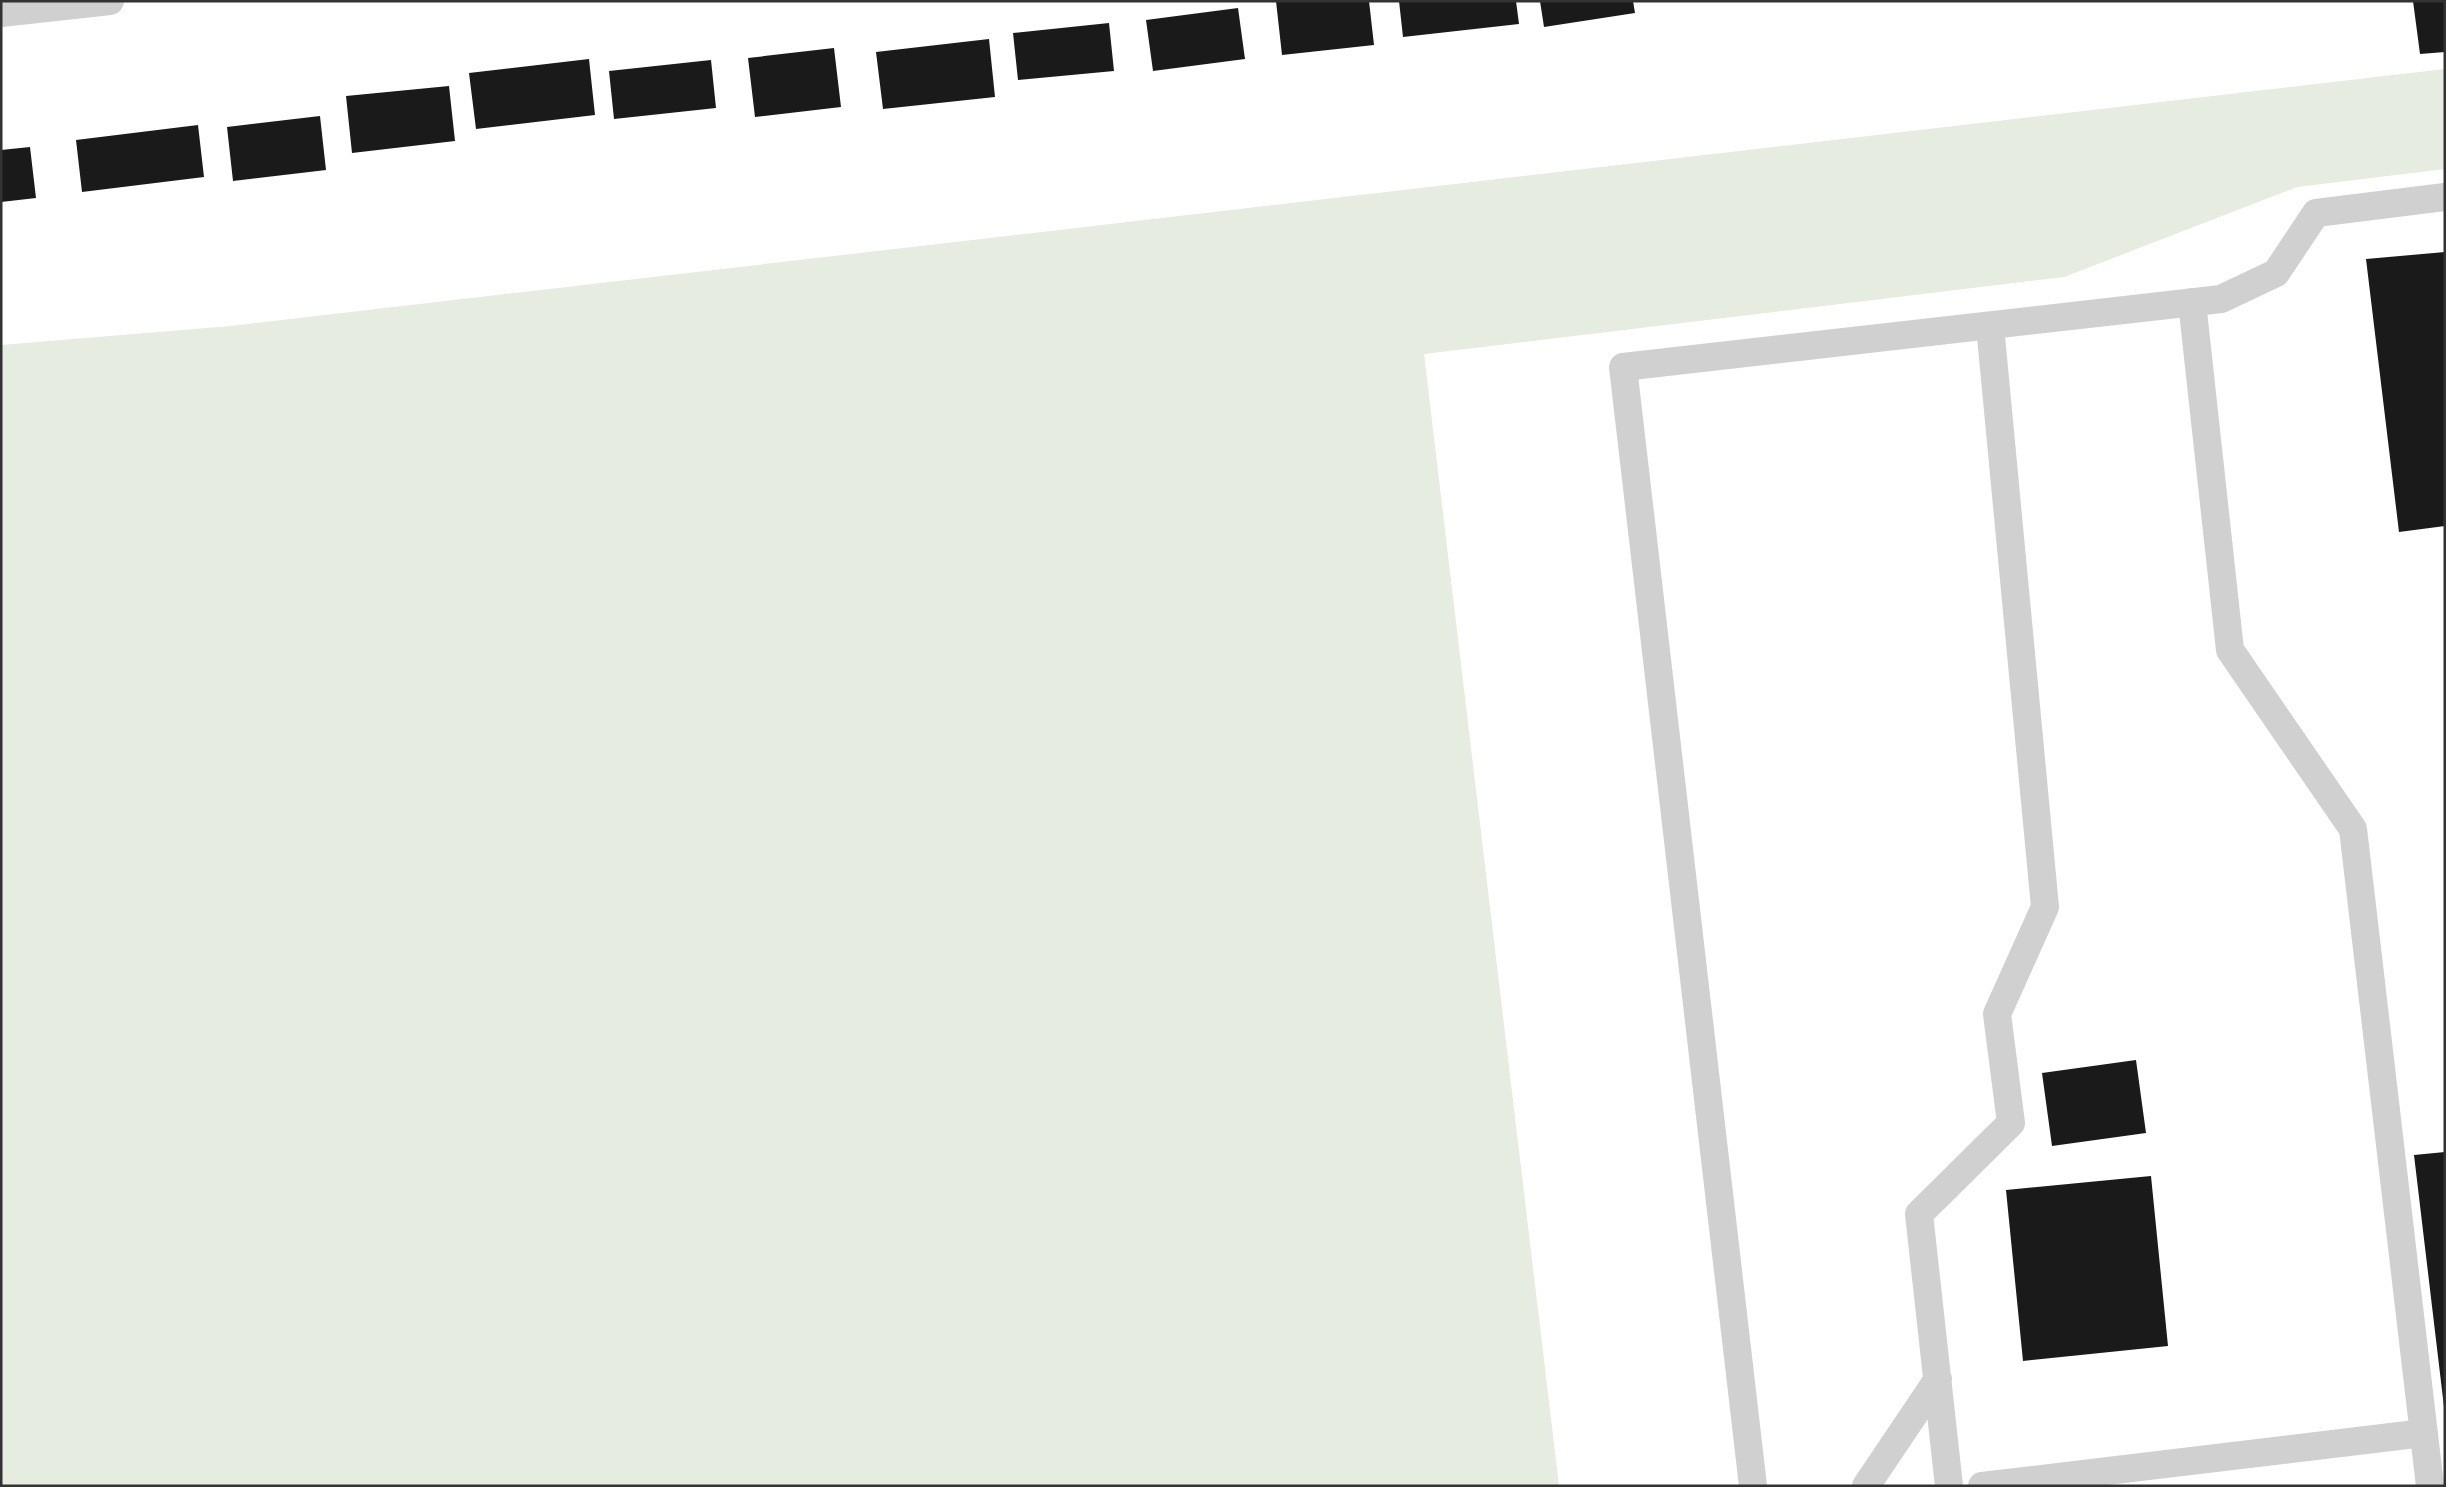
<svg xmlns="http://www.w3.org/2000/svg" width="2446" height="1487" viewBox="0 0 2446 1487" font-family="Quicksand,sans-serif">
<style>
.green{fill:#e6ecdf}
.building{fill:#1a1a1a}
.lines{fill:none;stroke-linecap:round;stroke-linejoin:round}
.minor{stroke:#d0d0d0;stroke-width:28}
</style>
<rect width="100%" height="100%" fill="#fff"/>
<path class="green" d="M2445,69V169L2297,187L2064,277L1424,354L1559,1486H1V345L231,326Z"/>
<path class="building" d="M1276,1H1369L1374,45L1282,55Z
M1399,1H1516L1519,24L1403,37Z
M1540,1H1633L1635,13L1544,27Z
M2413,1H2445V52L2420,54Z
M1238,8L1245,59L1153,71L1146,20Z
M1109,23L1114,71L1018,80L1013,33Z
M989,39L995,97L883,109L876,52Z
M834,48L841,107L755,117L748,58Z
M589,59L595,115L476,129L469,73Z
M711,60L716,108L614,119L609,71Z
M449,86L455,141L352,153L346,96Z
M320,116L326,170L233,181L227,127Z
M198,125L204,177L82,192L76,140Z
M30,147L36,198L1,202V150Z
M2445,252V526L2399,532L2366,259Z
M2136,1060L2146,1133L2052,1146L2042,1073Z
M2445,1152V1407H2444L2414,1155Z
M2151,1176L2168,1346L2023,1361L2006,1190Z"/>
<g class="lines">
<path class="minor" d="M1,13L110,1
M2192,302L2230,650L2353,829L2430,1486
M1753,1486L1623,367L2221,299L2276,273L2316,213L2445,197
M1866,1486L1938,1379
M1949,1486L1919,1214L2011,1123L1997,1014L2045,907L1990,326
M1982,1486L2424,1433"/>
</g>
<rect width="2446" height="1487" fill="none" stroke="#333333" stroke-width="5"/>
</svg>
